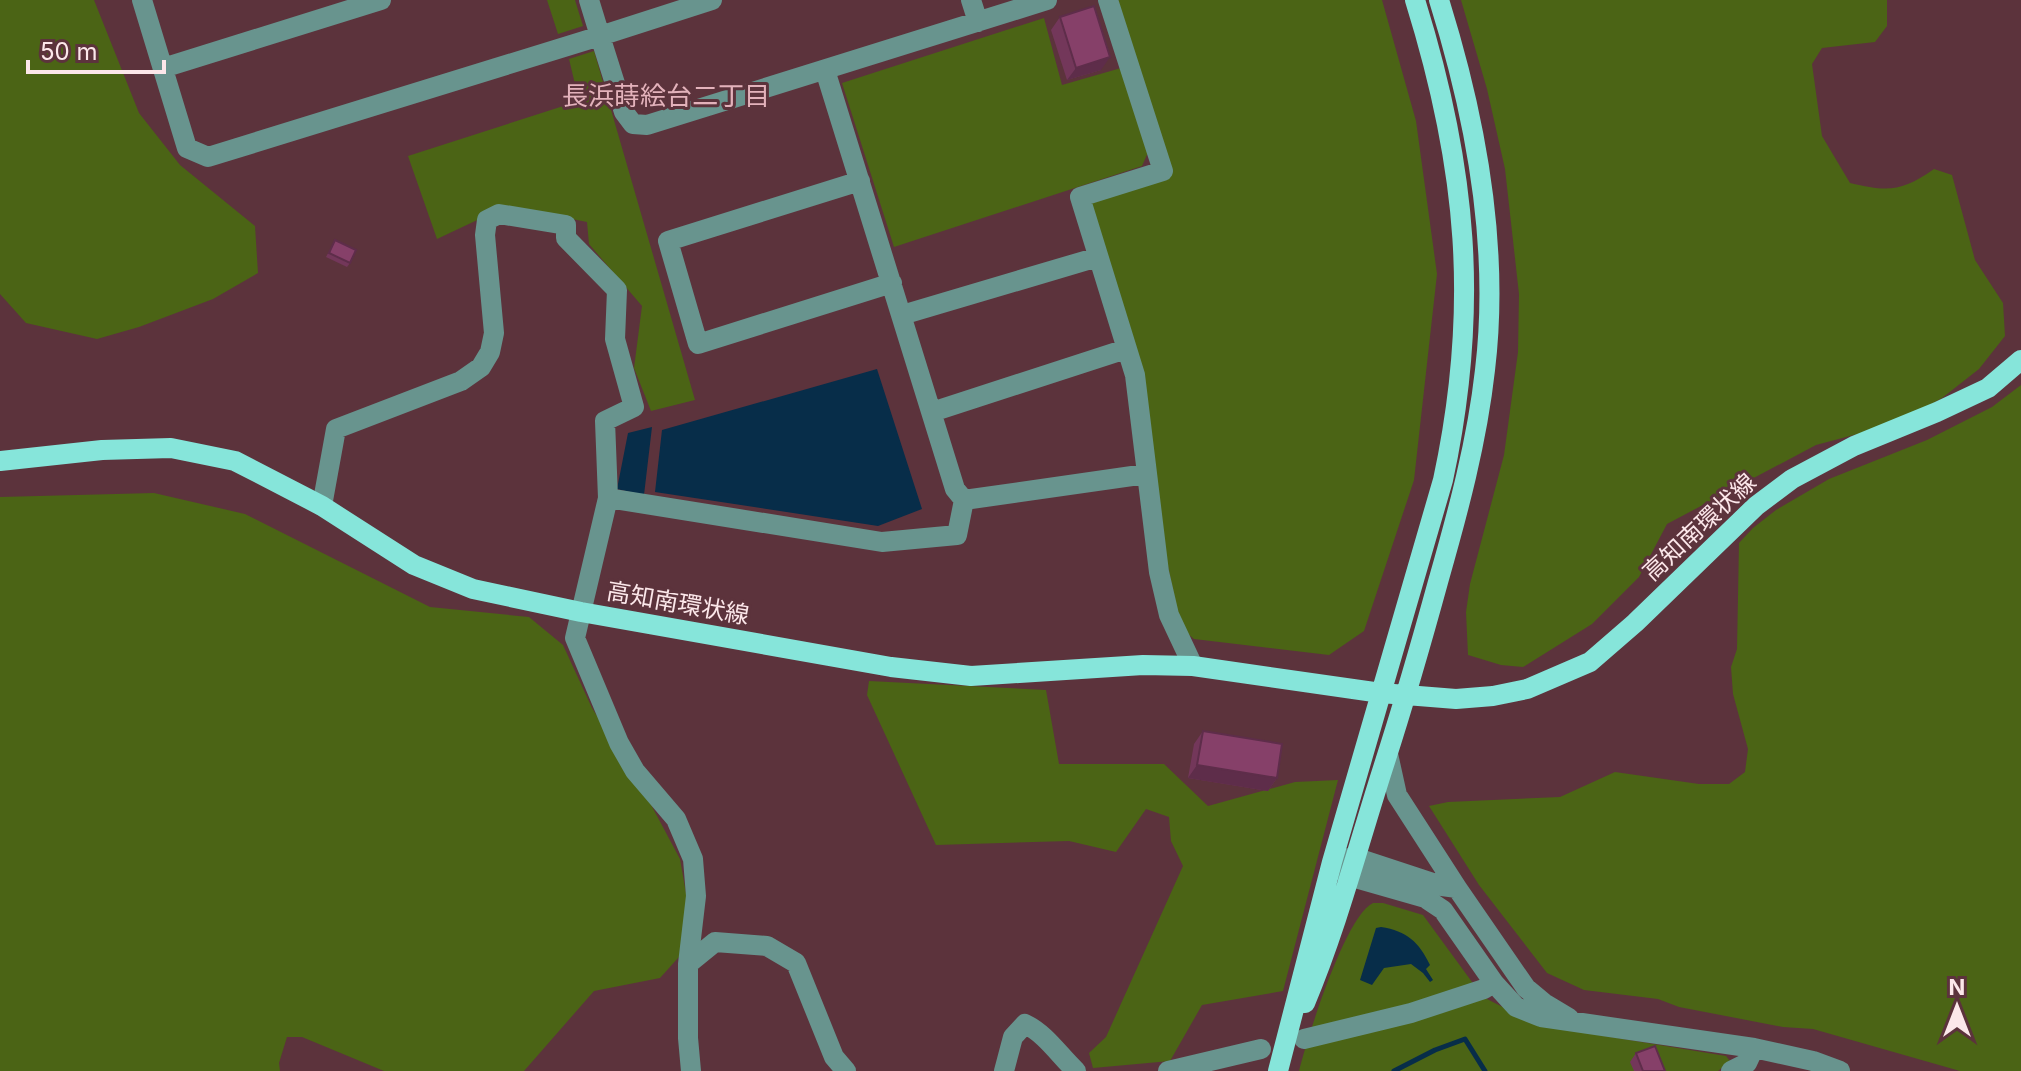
<svg xmlns="http://www.w3.org/2000/svg" width="2021" height="1071" viewBox="0 0 2021 1071" font-family="Inter,'Noto Sans JP',sans-serif">
<style>
.green{fill:#4b6415}
.water{fill:#072d49}
.lines{fill:none;stroke-linecap:round;stroke-linejoin:round}
.stream{stroke:#072d49;stroke-width:5}
.minor{stroke:#68948e;stroke-width:20}
.major{stroke:#86e5da;stroke-width:20}
.wall{fill:#73375a}
.shaded-wall{fill:#5e2d4a}
.building{fill:#864069;stroke:#5e2d4a;stroke-width:2}
.labels{text-anchor:middle;dominant-baseline:central;stroke-width:6;stroke-linejoin:round;paint-order:stroke}
.street-label{font-size:24px;fill:#fce7ea;stroke:#5c333c}
.neighbourhood-label{font-size:26px;fill:#e3b2bb;stroke:#5c333c}
</style>
<rect width="100%" height="100%" fill="#5c333c"/>
<path class="green" d="M0,0H94L139,113L180,165L255,226L258,273L213,299L139,327L97,339L26,323L0,294Z
M547,0H575L583,26L558,34Z
M1118,0H1382L1416,121L1437,274L1414,480L1364,631L1329,655L1194,639L1181,628L1091,201L1171,173Z
M1461,0H1887V26L1875,42L1822,48L1812,64L1822,136L1850,183C1888,192 1901,192 1934,169L1952,175L1975,260L2003,303L2005,336L1979,369L1942,398L1895,424L1816,445L1667,524L1639,577L1592,624L1523,667L1501,665L1468,655L1466,612L1470,584L1504,455L1518,352L1519,294L1505,169L1487,89Z
M1044,18L1062,85L1121,68L1149,150L1142,166L894,247L842,83Z
M594,51L695,400L651,411L634,368L642,306L589,244L587,222L507,206L437,239L408,156L579,101L569,59Z
M2021,385V1071H1960L1813,1029L1783,1027L1679,1007L1658,999L1584,990L1547,973L1479,885L1429,806L1448,802L1560,797L1615,772L1699,784H1729L1745,772L1748,749L1733,694L1731,667L1737,649L1739,543L1753,528L1776,510L1829,479L1927,440L1992,407Z
M154,493L245,514L430,607L529,617L563,645L592,708L641,786L680,859L688,905V947L660,978L594,991L524,1071H384L302,1037H287L279,1063L280,1071H0V497Z
M869,681L1046,690L1059,764H1164L1208,806L1295,782L1338,780L1283,991L1202,1005L1170,1061L1093,1068L1089,1053L1106,1037L1183,866L1171,841L1169,817L1146,809L1116,852L1069,841L936,845L867,695Z
M1373,903H1383L1423,915L1483,997L1538,1025L1726,1056L1730,1061L1718,1071H1299C1307,1039 1345,916 1373,903Z"/>
<path class="water" d="M877,369L922,509L878,526L655,492L662,430Z
M652,427L644,495L617,489L628,433Z
M1381,927C1407,931 1419,942 1430,965L1426,969L1433,980L1430,982L1423,973L1411,964L1384,968L1372,985L1360,980L1376,928Z"/>
<g class="lines">
<path class="stream" d="M1394,1071L1435,1050L1465,1039L1485,1071"/>
<path class="minor" d="M142,0L187,148L208,157L600,36L589,0
M712,0L600,36L624,112L633,124L647,125L1047,0
M971,0L978,22
M1108,0L1163,171L1080,197L1135,375L1159,572L1169,615L1193,666
M163,68L381,0
M825,70L955,489L964,500L1146,474
M860,181L668,241L698,344L892,283
M902,315L1098,257
M932,412L1126,349
M322,506L336,429L461,381L481,367L490,352L494,333L485,235L487,220L499,214L566,225V238L617,290L615,339L634,407L605,421L608,498
M1388,754L1397,795L1457,888
M1340,860L1354,857L1442,886L1457,888L1526,988L1544,1003L1569,1018
M1338,867L1348,876L1425,898L1443,910L1494,983L1516,1007L1541,1017L1754,1048L1813,1061L1840,1071
M688,964L715,942L767,946L796,963L834,1057L846,1071
M1304,1039L1411,1013L1484,989L1494,983
M691,1071L688,1038V964L696,896L693,859L676,819L635,771L619,743L575,638L608,498L882,542L957,535L964,500
M1004,1071L1013,1037L1025,1024C1046,1034 1059,1055 1076,1071
M1168,1071L1261,1049
M1731,1071L1747,1063L1754,1048"/>
<path class="major" d="M0,461L102,450L171,448L235,461L322,506L414,565L473,589L581,612L891,667L971,676L1143,665L1193,666L1381,693L1456,699L1493,696L1527,689L1590,662L1635,623L1756,506L1792,479L1854,446L1937,412L1988,388L2021,360
M1305,1003C1337,927 1358,846 1383,768C1403,706 1421,644 1438,582C1458,512 1477,442 1485,370C1500,246 1476,118 1439,0
M1278,1071L1332,862L1443,480C1480,308 1467,167 1415,0"/>
</g>
<path class="wall" d="M1060,17L1101,70L1067,80L1051,30Z
M335,240L350,263L347,267L326,257Z
M1203,731L1277,778L1268,791L1188,778L1194,744Z
M1636,1053L1665,1071H1634L1630,1062Z"/>
<path class="shaded-wall" d="M1110,57L1101,70L1067,80L1076,68Z
M1197,765L1277,778L1268,791L1188,778Z"/>
<path class="building" d="M1094,6L1110,57L1076,68L1060,17Z
M335,240L356,250L350,263L329,253Z
M1203,731L1282,744L1277,778L1197,765Z
M1655,1046L1665,1071H1643L1636,1053Z"/>
<g class="labels">
<g class="street-label">
<text transform="translate(1699 527) rotate(-43)">高知南環状線</text>
<text transform="translate(678 603) rotate(10)">高知南環状線</text>
</g>
<g class="neighbourhood-label">
<text x="666" y="95">長浜蒔絵台二丁目</text>
</g>
</g>
<g transform="translate(1957 1007)" stroke="#5c333c" stroke-width="6" paint-order="stroke">
<path d="M0-6L14 30L0 20L-14 30Z" fill="#fce7ea"/>
<text y="-12" font-size="22" font-weight="bold" text-anchor="middle" fill="#fce7ea">N</text>
</g>
<path d="M28 60v12h136v-12" fill="none" stroke="#fce7ea" stroke-width="4"/>
<text x="40" y="60" font-size="24" fill="#fce7ea" stroke="#5c333c" stroke-width="6" paint-order="stroke">50 m</text>
</svg>
